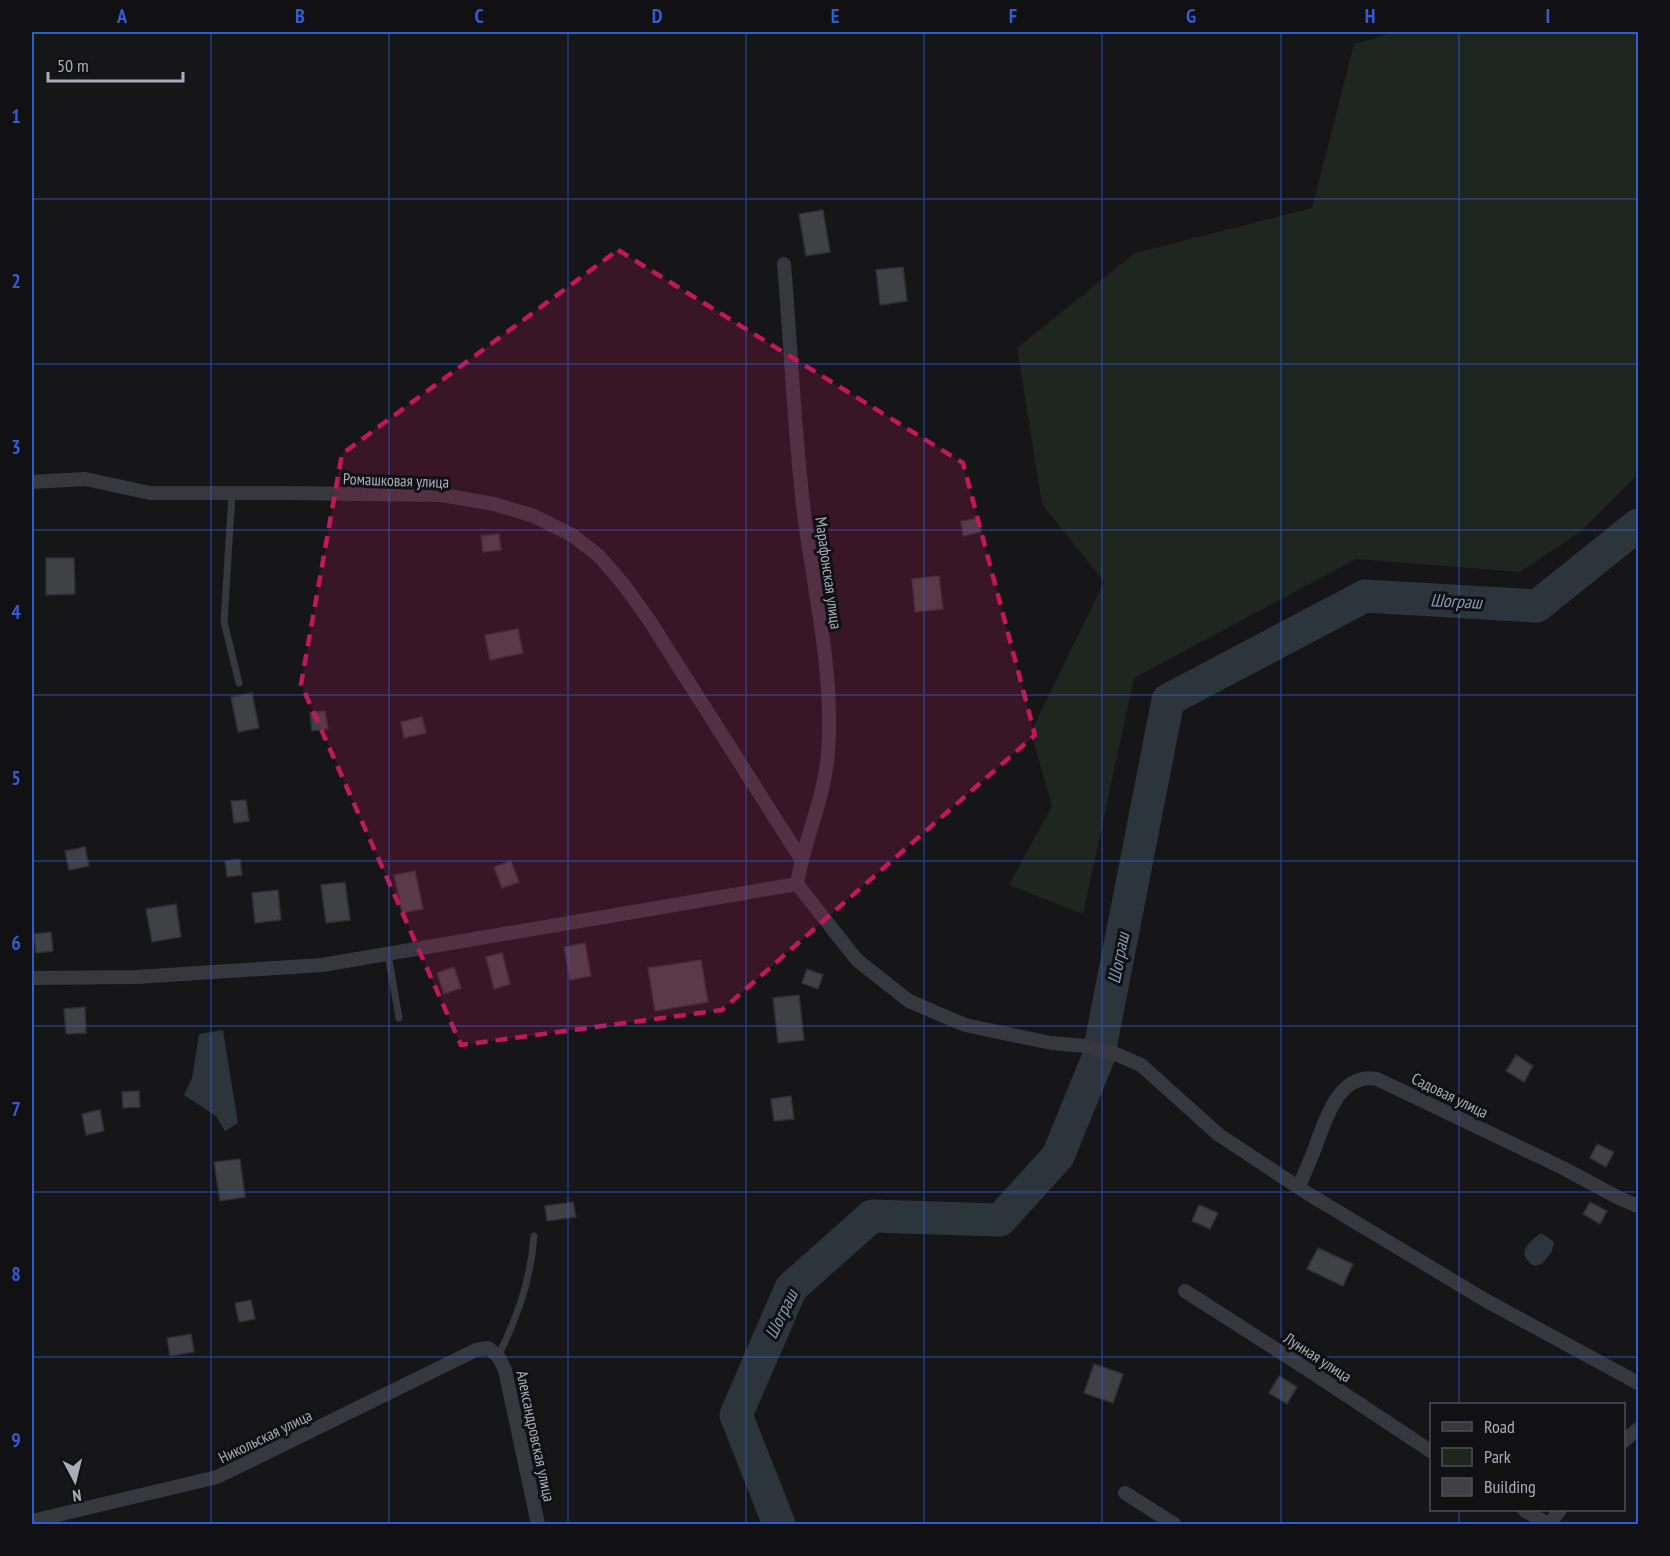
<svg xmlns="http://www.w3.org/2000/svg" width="1670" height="1556" viewBox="0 0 1670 1556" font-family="'PT Sans Narrow',sans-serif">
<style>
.green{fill:#1e261f}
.water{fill:#2c353c}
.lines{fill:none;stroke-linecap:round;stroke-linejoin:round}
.river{stroke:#2c353c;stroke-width:33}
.building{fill:#404145;stroke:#303034;stroke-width:1.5}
.lane{stroke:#37383d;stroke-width:7}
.street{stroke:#37383d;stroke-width:14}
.marked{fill:#c2185b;fill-opacity:0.2;stroke:#c2185b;stroke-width:4.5;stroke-dasharray:12 8;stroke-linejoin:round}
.grid{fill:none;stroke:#325cd3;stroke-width:1.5;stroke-opacity:0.55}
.labels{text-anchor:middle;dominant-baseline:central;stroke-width:6;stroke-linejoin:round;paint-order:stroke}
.street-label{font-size:16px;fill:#a8adb8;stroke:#111113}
.water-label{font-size:18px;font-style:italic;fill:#7f9bb3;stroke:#111113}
.neatline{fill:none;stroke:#325cd3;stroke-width:2}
.grid-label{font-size:20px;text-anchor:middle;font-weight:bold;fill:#325cd3}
</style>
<rect width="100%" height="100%" fill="#161618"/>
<path class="green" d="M1396,32H1638V474L1580,532L1520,572L1356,559L1134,678L1083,914L1009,885L1052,806L1031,732L1104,582L1042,504L1017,348L1135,253L1312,208L1354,44Z"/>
<path class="water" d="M223,1030L238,1123L225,1131L216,1116L184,1095L192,1078L199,1034Z
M1541,1233L1554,1242L1552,1251L1542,1264L1534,1266C1515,1253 1528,1243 1541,1233Z"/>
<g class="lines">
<path class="river" d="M779,1524L736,1415L791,1288L872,1216L1000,1220L1058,1156L1098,1058L1168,700L1365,596L1537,606L1638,525"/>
</g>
<path class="building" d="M823,210L830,252L806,256L799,214Z
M903,267L907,301L880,305L876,270Z
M979,518L981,532L963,536L961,521Z
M499,534L501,550L483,552L481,536Z
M46,558H74L75,594L46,595Z
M939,576L943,609L915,612L912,579Z
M518,629L523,653L490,660L485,635Z
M252,693L259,728L238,732L231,697Z
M325,711L328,729L312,731L310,713Z
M422,717L426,733L404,738L401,722Z
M246,800L249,821L234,823L231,801Z
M85,847L89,866L69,870L65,851Z
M240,859L242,875L227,877L225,861Z
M511,861L519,882L502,888L494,867Z
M415,871L423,909L402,913L394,875Z
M345,882L350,920L326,923L321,885Z
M278,890L281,920L255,923L252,893Z
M176,904L181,937L152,942L146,909Z
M51,932L53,951L36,953L34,934Z
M585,943L591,976L570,980L564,947Z
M502,953L510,984L494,989L486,957Z
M701,960L708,1002L655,1011L648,968Z
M454,967L461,988L444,994L437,973Z
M807,969L823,975L818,989L802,983Z
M799,995L804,1040L778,1043L773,998Z
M85,1007L86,1033L66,1034L64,1009Z
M1516,1055L1533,1066L1524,1082L1506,1071Z
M139,1091L140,1107L123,1108L122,1092Z
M791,1096L794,1119L774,1121L771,1099Z
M100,1110L104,1131L86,1135L82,1114Z
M1597,1144L1614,1152L1606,1167L1590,1158Z
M240,1159L245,1197L220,1201L214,1162Z
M573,1202L576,1217L547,1221L545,1206Z
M1590,1202L1607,1211L1600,1224L1583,1214Z
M1199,1205L1218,1213L1210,1229L1192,1221Z
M1318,1248L1353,1264L1343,1286L1307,1269Z
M251,1300L255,1319L239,1322L235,1303Z
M191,1334L194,1352L170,1356L167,1338Z
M1094,1364L1123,1374L1113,1403L1084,1393Z
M1279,1376L1297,1387L1287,1404L1269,1393Z"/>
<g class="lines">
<path class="lane" d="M232,494L224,622L239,683
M388,954L399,1018
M498,1356C517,1319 531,1279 534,1236"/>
<path class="street" d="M784,264C791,347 794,430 804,513C814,592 834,672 828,752C825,798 804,839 797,884
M32,482L85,479L150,493H283L442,495L494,504L534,516L572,535L599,556L624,585L649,620L801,859
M32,978L136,977L322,965L797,884L857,960L909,1001L965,1025L1051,1043L1086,1046L1116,1054L1141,1065L1219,1135L1307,1193L1485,1300L1638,1383
M1299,1187C1304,1174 1310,1161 1315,1148C1325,1120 1339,1072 1377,1079L1563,1168L1619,1198L1638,1206
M1185,1291L1313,1373L1432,1452
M1624,1441L1638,1429
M1125,1493L1174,1524
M1524,1510L1548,1524
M32,1521L217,1477L476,1350L488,1348L498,1356L505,1370L538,1524
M1549,1524L1560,1510"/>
</g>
<path class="marked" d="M618,250L963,463L1035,735L722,1010L461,1045L301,684L342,454Z"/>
<path class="grid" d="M211,32V1524M389,32V1524M568,32V1524M746,32V1524M924,32V1524M1102,32V1524M1281,32V1524M1459,32V1404M32,199H1638M32,364H1638M32,530H1638M32,695H1638M32,861H1638M32,1026H1638M32,1192H1638M32,1357H1638M1459,1510V1524"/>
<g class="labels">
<g class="street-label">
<text transform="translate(396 480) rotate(2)">Ромашковая улица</text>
<text transform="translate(829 573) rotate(82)">Марафонская улица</text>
<text transform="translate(1450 1095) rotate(26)">Садовая улица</text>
<text transform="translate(1318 1357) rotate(33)">Лунная улица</text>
<text transform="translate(265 1436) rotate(-26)">Никольская улица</text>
<text transform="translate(536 1436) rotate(78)">Александровская улица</text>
</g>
<g class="water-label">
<text transform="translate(1456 601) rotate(3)">Шограш</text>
<text transform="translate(1118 958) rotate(-79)">Шограш</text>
<text transform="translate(781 1314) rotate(-64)">Шограш</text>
</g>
</g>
<rect width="1670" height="1556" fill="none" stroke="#111113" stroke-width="66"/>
<rect x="1430" y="1403" width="195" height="108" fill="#111113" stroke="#4d4f55" stroke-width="1.5"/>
<rect x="1442" y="1422" width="30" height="9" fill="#37383d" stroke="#4d4f55" stroke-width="1.5"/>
<text x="1484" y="1433" font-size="18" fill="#a8adb8">Road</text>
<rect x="1442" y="1448" width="30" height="18" fill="#1e261f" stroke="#4d4f55" stroke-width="1.5"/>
<text x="1484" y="1463" font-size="18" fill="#a8adb8">Park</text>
<rect x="1442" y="1478" width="30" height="18" fill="#404145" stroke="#4d4f55" stroke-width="1.5"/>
<text x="1484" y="1493" font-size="18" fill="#a8adb8">Building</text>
<g transform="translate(75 1481) rotate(173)" stroke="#111113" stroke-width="4.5" paint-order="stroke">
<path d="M0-4.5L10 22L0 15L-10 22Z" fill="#a8adb8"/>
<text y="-9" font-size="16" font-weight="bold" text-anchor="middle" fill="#a8adb8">N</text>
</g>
<path d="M48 72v9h135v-9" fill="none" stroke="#a8adb8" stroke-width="3"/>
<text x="57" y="72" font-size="18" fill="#a8adb8" stroke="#111113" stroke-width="4.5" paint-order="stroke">50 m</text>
<rect x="33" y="33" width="1604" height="1490" class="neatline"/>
<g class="grid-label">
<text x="122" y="23">A</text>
<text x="300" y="23">B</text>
<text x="479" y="23">C</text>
<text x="657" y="23">D</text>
<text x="835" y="23">E</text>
<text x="1013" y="23">F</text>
<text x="1191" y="23">G</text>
<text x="1370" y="23">H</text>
<text x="1548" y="23">I</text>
<text x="16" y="123">1</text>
<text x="16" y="288">2</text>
<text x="16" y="454">3</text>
<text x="16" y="619">4</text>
<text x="16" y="785">5</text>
<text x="16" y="950">6</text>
<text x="16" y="1116">7</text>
<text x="16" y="1281">8</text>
<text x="16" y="1447">9</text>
</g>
</svg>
